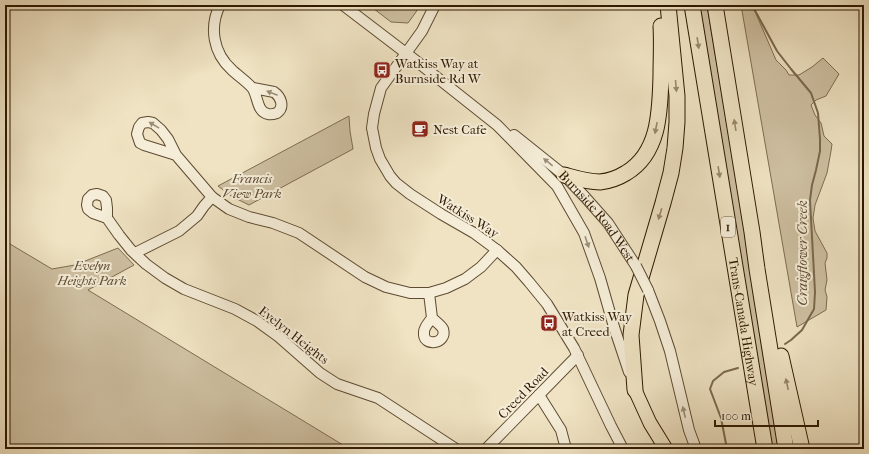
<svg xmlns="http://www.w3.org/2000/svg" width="869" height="454" viewBox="0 0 869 454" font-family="'IM FELL French Canon',serif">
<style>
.green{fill:#cec0a2;stroke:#7e6c51}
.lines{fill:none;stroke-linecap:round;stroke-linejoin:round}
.stream{stroke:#7a684d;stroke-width:2}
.minor-casing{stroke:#5e4b31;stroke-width:12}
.major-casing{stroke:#2d1800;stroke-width:15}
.highway-casing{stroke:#2d1800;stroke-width:17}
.minor{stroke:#f5edd8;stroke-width:10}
.major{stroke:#efe3c3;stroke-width:13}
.highway{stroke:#efe3c3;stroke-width:15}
.minor-bridge-casing{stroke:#5e4b31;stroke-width:12;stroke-linecap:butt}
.minor-bridge{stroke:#f5edd8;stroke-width:10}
.oneway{fill:#98886b}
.oneway2{fill:#9b8d77}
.labels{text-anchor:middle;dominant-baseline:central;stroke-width:4;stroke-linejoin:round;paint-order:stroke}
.shield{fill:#f5edd8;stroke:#695841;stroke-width:1}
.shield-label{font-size:12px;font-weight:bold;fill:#2d1800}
.poi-label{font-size:13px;fill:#2d1800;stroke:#f5edd8;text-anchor:start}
.park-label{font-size:13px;font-style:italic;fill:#5d4a31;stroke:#f5edd8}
.street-label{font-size:13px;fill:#2d1800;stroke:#f5edd8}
.water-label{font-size:14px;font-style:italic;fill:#604e34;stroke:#f5edd8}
</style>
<rect width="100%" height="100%" fill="#efe3c3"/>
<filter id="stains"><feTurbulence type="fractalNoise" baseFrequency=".005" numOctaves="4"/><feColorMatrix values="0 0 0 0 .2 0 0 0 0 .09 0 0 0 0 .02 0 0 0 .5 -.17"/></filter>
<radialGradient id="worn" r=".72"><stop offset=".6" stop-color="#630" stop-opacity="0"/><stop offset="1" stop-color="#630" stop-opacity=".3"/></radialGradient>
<path class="green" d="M369,5H419L416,12L408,23L391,22Z
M697,5H707L781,449H771Z
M741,5H759L754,9L776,60L786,70L789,75H799L812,67L823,58L839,74L826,96L816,100L811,105L815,115L821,123L824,136L832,144L831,151L827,173L815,205L813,218L815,231L827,253V258L825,263L827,280L825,290L827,297L826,310L797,327Z
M349,116L350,131L353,149L249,205L231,196L218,186Z
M5,241L52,269L75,265L118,248L134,265L88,290L343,445V449H5Z"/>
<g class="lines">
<path class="stream" d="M752,5L777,51L791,69L811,93L818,113L820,139V151L816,170L812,185L810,200L815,292L814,309L802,330L791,340L785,344
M727,449L721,418L710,389L713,381L724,372L738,368"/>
<defs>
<g id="minor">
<path d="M220,5C209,27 213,53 232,70C237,75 249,83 253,89C258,97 257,112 268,114C271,115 274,114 277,113C285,107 281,97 274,92L253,88"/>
<path d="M343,5L415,60L497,125L557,186L584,233L600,278L614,327L629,372"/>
<path d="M435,5L422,31L381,88L374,114L372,128L376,148L380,159L390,176L396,183L410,194L441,214L474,233L497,250L516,267L529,282L547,304L574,348L611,426L623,449"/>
<path id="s1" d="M514,135L564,175L585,197L608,223L636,266"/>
<path d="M176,155L144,145L140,143L137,134L139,127L142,123L148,122L153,123L161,130L168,139L176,155L212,197L229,209L249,217L273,223L299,233L365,277L386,287L410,293H429L446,288L465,279L481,267L497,250"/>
<path d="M107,218V208L106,200L103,196L97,194L92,195L88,199L87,205L88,209L93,213L107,218L119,235L131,250L146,264L165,278L184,289L235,309L257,321L279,337L320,373L337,384L378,398L456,449"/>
<path d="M135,253L179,231L197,216L204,206L212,197"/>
<path d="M648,290L660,321L670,351L689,430L696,449"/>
<path d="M429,293L432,318C429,322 424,327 424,332C422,348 448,344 443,329C441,325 435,321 432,318"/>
<path d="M539,395L561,430L566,449"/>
<path d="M486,449L578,355"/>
</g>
<path id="major" d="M635,390L650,423L666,449"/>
<g id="highway">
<path id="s2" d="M692,5L765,449"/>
<path d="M715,5L752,232L757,269L786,449"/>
<path d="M564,175C575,178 587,182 600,182C609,181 618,178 626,173C660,153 660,110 661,75C661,59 662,42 661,26"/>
<path d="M781,356L802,449"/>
<path d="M635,390L631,335L636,295L663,203L671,173L675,148L677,122V96L668,5"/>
</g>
</defs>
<use href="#minor" class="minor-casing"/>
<use href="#major" class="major-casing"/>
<use href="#highway" class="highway-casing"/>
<use href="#minor" class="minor"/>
<use href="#major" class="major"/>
<use href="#highway" class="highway"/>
<defs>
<path id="minor-bridge" d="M636,266L648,290"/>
</defs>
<use href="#minor-bridge" class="minor-bridge-casing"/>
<use href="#minor-bridge" class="minor-bridge"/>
</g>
<defs><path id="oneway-solid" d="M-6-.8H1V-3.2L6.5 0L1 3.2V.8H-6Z"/></defs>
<g class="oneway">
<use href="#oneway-solid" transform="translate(698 43) rotate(81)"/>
<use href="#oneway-solid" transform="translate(676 86) rotate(85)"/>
<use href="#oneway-solid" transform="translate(735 125) rotate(-99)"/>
<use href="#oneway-solid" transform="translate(656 128) rotate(101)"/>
<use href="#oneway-solid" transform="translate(719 172) rotate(81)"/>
<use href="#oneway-solid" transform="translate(660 214) rotate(107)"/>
<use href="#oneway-solid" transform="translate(787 384) rotate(-102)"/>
</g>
<g class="oneway2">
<use href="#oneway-solid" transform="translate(272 93) rotate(-159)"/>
<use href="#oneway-solid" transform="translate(154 125) rotate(-149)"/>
<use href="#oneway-solid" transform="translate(548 162) rotate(-141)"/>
<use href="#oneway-solid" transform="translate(587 242) rotate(71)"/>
<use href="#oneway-solid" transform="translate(684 412) rotate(-103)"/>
</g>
<defs>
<symbol id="bus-square" viewBox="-11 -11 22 22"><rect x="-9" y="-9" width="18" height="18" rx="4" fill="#8f2418" stroke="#f5edd8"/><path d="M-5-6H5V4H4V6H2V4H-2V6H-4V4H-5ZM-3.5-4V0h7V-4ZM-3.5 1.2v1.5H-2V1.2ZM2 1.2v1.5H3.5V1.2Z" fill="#fff"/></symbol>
<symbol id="cafe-square" viewBox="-11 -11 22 22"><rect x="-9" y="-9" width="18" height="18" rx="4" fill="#8f2418" stroke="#f5edd8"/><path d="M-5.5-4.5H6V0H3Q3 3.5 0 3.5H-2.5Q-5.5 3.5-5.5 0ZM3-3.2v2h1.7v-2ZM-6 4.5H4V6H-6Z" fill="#fff"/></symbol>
</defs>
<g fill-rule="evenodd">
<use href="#bus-square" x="372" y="60" width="20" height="20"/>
<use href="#cafe-square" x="410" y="119" width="20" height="20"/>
<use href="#bus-square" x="539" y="313" width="20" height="20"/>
</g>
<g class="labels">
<rect class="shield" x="721" y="217" width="14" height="20" rx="3"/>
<g class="shield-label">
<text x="728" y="227">1</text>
</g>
<g class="poi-label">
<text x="395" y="63">Watkiss Way at<tspan x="395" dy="15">Burnside Rd W</tspan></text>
<text x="433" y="129">Nest Cafe</text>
<text x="562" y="316">Watkiss Way<tspan x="562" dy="15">at Creed</tspan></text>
</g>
<g class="park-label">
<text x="252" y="178">Francis<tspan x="252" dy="15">View Park</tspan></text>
<text x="92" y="265">Evelyn<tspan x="92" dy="15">Heights Park</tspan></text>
</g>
<g class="street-label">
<text transform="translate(468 216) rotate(32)">Watkiss Way</text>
<text stroke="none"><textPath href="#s1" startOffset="117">Burnside Road West</textPath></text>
<text stroke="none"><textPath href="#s2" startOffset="321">Trans-Canada Highway</textPath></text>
<text transform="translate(294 335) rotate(38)">Evelyn Heights</text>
<text transform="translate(523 393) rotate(-46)">Creed Road</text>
</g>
<g class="water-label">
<text transform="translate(802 253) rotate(-90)">Craigflower Creek</text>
</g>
</g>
<rect width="869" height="454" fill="none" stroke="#efe3c3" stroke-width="20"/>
<rect x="6" y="6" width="857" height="442" fill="none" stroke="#2d1800" stroke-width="2"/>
<rect x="10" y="10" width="849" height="434" fill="none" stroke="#2d1800"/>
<path d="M715 420v6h103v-6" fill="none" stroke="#2d1800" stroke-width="2"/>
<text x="721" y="420" font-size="12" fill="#2d1800" stroke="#f5edd8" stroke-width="3" paint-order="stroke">100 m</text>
<rect width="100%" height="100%" filter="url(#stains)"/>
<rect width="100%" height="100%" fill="url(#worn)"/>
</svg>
